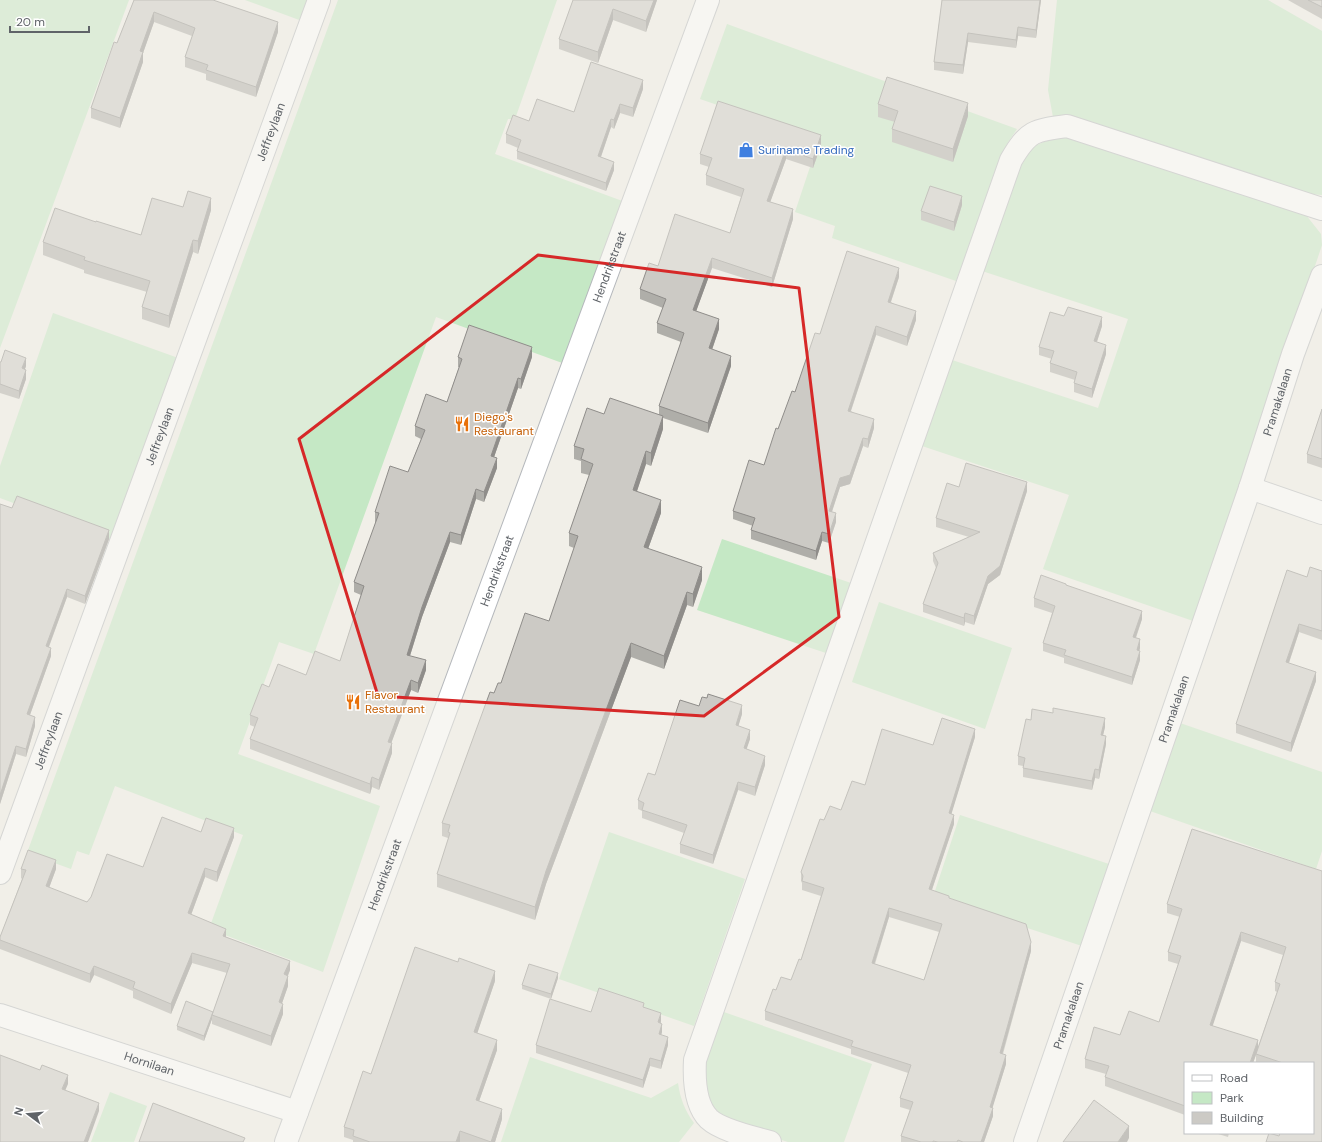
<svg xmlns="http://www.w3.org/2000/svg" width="1322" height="1142" viewBox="0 0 1322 1142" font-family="'DM Sans',sans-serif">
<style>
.green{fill:#c5e8c5}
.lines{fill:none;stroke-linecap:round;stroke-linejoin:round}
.minor-casing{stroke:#b5b8bc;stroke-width:24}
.minor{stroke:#fff;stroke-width:22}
.wall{fill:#afaea9;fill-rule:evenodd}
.shaded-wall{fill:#8f8d8a}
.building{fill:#cccac5;stroke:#8f8d8a;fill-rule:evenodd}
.marked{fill:none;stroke:#d62828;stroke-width:3;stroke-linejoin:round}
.labels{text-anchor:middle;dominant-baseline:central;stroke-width:3;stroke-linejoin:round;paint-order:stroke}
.street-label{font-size:12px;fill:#5f6368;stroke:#fff}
.shop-label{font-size:12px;fill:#366cbe;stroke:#fff;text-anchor:start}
.food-label{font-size:12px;fill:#c56008;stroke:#fff;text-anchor:start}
</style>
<rect width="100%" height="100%" fill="#f1efe8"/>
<path class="green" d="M0,0H129L0,348Z
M245,0H310L302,21Z
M338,0H557L515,119H508L495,154L625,202L565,364L436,317L314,654L279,642L238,754L380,806L323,972L209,929L243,835L115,786L89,855L77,851L71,869L27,853Z
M1057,0H1268L1322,31V195L1309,194L1080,119L1053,117L1048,90Z
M727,24L1017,129L1007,144L956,281L832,238L835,226L795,212L819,140L700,99Z
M1072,135L1306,215L1321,234L1322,245L1196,622L1043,569L1069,495L919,445L949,359L1098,408L1128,319L982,271L1025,152C1040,142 1054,137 1072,135Z
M53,313L181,359L115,541L0,498V466Z
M722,539L851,583L826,653L697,610Z
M879,602L1012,648L985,729L852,682Z
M1180,723L1322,772V851L1316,869L1150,811Z
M960,815L1109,864L1082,946L933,897Z
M609,832L745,879L694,1026L559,979Z
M721,1011L872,1064L844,1142H788L720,1120L707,1099L703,1059Z
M530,1057L651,1098L678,1083C680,1098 685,1111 694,1123L679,1142H501Z
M110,1092L147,1106L134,1142H91Z"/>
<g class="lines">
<defs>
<g id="minor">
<path d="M1250,488L1322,513"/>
<path id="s1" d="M0,873L319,0"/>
<path id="s2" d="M0,1015L297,1112"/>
<path id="s3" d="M286,1142L708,0"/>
<path d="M770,1142C753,1137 722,1131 709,1119C695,1105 694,1078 695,1060L1011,160C1028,131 1034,130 1067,126L1322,209"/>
<path id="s4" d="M1025,1142L1250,488L1293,354L1322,276"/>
</g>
</defs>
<use href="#minor" class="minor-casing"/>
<use href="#minor" class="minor"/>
</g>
<path class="wall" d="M134,0L278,32L256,97L206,80V74L185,67V57L192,36L154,22L143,53V62L120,128L91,118V108L117,43Z
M573,0H657L646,32L613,20L598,63L559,49V39Z
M942,0H1041L1036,38L1018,36L1016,48L968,42L963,74L934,70V62Z
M1288,0H1322V19L1295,4Z
M643,89L633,117L620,113L614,129L611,127L601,157L614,170L606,191L517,159V151L518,148L506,143V134L529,121L574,112Z
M878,104L968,116L953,162L892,142V129L895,122L878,117Z
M821,145L813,168L786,159L770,202L793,219L772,287L712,268L696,311L719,329L712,350L731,366L708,433L663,418V429L651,466L646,464L637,491L661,513L648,549L702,580L693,607L687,605L664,669L631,657L546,884L535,920L437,887V874L448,841V838L442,836V823L494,693L501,683L549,621L574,548L569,546V533L589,475L581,473V461L574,459V446L604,414H659V406L681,342L657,333V323L663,308L640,299V289L658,266L730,233L741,197L706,185V175L709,167L700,164V154Z
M962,205L954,231L921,220V211Z
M183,207L211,210L198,254L193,252L169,328L142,319V307L147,292L84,273V270L43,255V242L96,222L141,235Z
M899,277L891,302L916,320L907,346L876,335L851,411L874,428L868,448L863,446L850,484L840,487L832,512L836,522L829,543L822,541L816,560L751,539V530L753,526L733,519V511L764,465L778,429L795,392L820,334Z
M1064,316L1102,326L1097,342L1106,354L1092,398L1074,392V383L1075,380L1050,372V363L1052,359L1039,355V347Z
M458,357H532L521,389L518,388L494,457L497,468L484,502L476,499L461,545L450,542L422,617L410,656L426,670L418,693L411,690L391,743L392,753L379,790L372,787L370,794L250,749V739L255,727L250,725V715L269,687L306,675L340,661L361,595L354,592V582L376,522H375V512L408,472L421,439L415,436V426L447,402L459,367H458Z
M0,362L26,366L25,369L26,379L19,399L0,393Z
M1322,409V468L1307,463V454Z
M959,487L1027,491L1000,575L988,584L974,625L965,622L964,626L923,612V604L936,568L933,561V553L969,537L936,527V518Z
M0,504L12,508L109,539L85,604L67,597L49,647L51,656L30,715L35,726L26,757L16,754L0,804Z
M1322,571V640L1299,632L1289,663L1316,681L1291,752L1236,733V724L1307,577Z
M1066,586L1142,619L1136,638L1140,648L1139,651L1140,660L1132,685L1064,663V658L1043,651V643L1052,613L1034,607V598Z
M699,706L742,714L738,726L750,739L746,749L765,765L755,796L738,790L713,864L680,853V844L684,833L642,818V811L638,809V800Z
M1031,720L1105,727L1103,735L1106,744L1099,779L1095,778L1092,790L1023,777V766L1018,765V756Z
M975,737L951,814L954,824L932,890L949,898L1031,951L1003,1054L1006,1064L992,1108L993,1116L984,1142H901V1136L910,1110L900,1107V1098L908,1073L851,1054V1049L765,1020V1011L776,990L791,980L801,960L821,896L802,890V883L801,881V872L824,820L841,810L865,785L933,745ZM889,917L939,932L924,980L875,964Z
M201,832L234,837L217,882L205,877L191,915L226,937L290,970L288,976V986L282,1003L283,1014L271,1046L212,1024V1019L204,1041L177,1030V1026L213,1012L227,973L192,963L171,1014L133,998V991L94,975L90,983L0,949V937L22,879L21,878V869H56L49,888L87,902Z
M1322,871V1142L1279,1136L1313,1063H1256V1055L1253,1063H1185V1115L1105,1086V1077L1106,1074L1085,1068V1059L1120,1035L1159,1022L1178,964L1168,961V952L1180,917L1167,913V904ZM1241,941L1283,955L1275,982V991L1277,992L1258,1047L1212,1026Z
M558,978L551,999L522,989V985Z
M495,981L477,1033L497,1050L479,1101L502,1119L495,1142H353V1140L344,1137V1127L371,1074Z
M644,1007L661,1021V1023L662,1032L661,1035L668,1045L661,1069L650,1066L643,1088L536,1053V1045L591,1012Z
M1215,1133H1229L1228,1137Z"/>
<path class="shaded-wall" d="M654,0H657L646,32V21Z
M1040,0H1041L1036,38V30Z
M613,9V20L598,63V52Z
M154,12V22L143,53V62L120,128V118L140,51Z
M278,22V32L256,97V87Z
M1018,27V36L1016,48V40Z
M968,33V42L963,74V65Z
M643,80V89L633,117V108Z
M968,103V116L953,162V149Z
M620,104V113L614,129V120Z
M611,119V127L598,165V156Z
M821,135V145L813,168V159Z
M786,149V159L767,211V201Z
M614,162V170L606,191V183Z
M962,196V205L954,231V222Z
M211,198V210L198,254V241Z
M793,209V219L772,287V278Z
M193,240V252L169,328V316Z
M712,258V268L693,320V310Z
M899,268V277L888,310V302Z
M916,311V320L907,346V337Z
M1102,317V326L1094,350V341Z
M719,319V329L709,358V348Z
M876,326V335L848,419V411Z
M1106,345V354L1092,398V389Z
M532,347V357L521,389V379Z
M731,356V366L708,433V423Z
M26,358V366L22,377V368Z
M26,370V379L19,399V391Z
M518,378V388L491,466V456Z
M663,416V429L651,466V453Z
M874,419V428L868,448V439Z
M863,438V446L850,484L840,487L829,520V511L840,478Z
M646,451V464L633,503V490Z
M497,458V468L484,502V492Z
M1027,482V491L1000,575L988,584L974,625V616L988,576Z
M476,489V499L461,545V535Z
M661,500V513L644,560V547Z
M836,513V522L829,543V534Z
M109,530V539L85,604V596Z
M450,532V542L422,617L407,665V655L422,607Z
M822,532V541L816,560V551Z
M702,567V580L693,607V594Z
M67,589V597L46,654V646Z
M687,592V605L664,669V656Z
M1142,611V619L1133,645V637Z
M965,613V622L964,626V618Z
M1299,624V632L1286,671V662Z
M1140,639V648L1137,659V650Z
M631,643V657L546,884L535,920V907L546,871Z
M51,648V656L27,723V714Z
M1140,651V660L1132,685V677Z
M426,660V670L418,693V683Z
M1316,672V681L1291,752V743Z
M411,680V690L388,752V742Z
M742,705V714L736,734V725Z
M35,717V726L26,757V749Z
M1105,718V727L1101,744V735Z
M975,729V737L949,822V813Z
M750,730V739L744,757V748Z
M1106,736V744L1099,779V770Z
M392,743V753L379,790V780Z
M16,746V754L0,804V795Z
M765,756V765L755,796V787Z
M1095,769V778L1092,790V781Z
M372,777V787L370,794V784Z
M738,782V790L713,864V855Z
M954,815V824L929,898V889Z
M234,828V837L217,882V872Z
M56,860V869L46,896V886Z
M205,868V877L188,923V913Z
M889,908V917L872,971V963Z
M226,929V938L223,936Z
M1241,932V941L1210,1034V1025Z
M1031,942V951L1000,1062V1053Z
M192,953V963L171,1014V1004Z
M290,961V970L284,984V974Z
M94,966V975L90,983V974Z
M495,971V981L474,1043V1032Z
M558,973V978L551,999V994Z
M288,976V986L279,1012V1002Z
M283,1004V1014L271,1046V1036Z
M661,1013V1021L658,1031V1022Z
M212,1015V1019L204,1041V1036Z
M662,1024V1032L659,1042V1034Z
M668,1037V1045L661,1069V1061Z
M497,1040V1050L476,1110V1100Z
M1258,1040V1049L1253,1063H1250Z
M1006,1055V1064L990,1116V1107Z
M650,1058V1066L643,1088V1080Z
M68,1075V1084L62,1098V1089Z
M99,1103V1111L88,1142H84Z
M993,1108V1116L984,1142H981Z
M502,1109V1119L495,1142H491Z
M1129,1126V1138L1127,1142H1118Z
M460,1131V1142H456Z"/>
<path class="building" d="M134,0H213L278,22L256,87L206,70L208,65L185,57L195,28L154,12L140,51L143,52L120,118L91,108L114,42L117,43Z
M573,0H654L646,21L613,9L598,52L559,39Z
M942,0H1040L1036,30L1018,27L1016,40L968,33L963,65L934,62Z
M1308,0H1322V7Z
M591,62L643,80L633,108L620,104L614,120L611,119L598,156L614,162L606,183L517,151L521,140L506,134L513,115L529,121L537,99L574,112Z
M887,77L968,103L953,149L892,129L898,111L878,104Z
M718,101L821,135L813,159L786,149L767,201L793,209L772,278L712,258L693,310L719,319L709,348L731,356L708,423L659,406L684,333L657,323L666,299L640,289L649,263L658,266L675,214L730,233L744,189L706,175L712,158L700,154Z
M930,186L962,196L954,222L921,211Z
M188,191L211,198L198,241L193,240L169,316L142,307L150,281L84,260L85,257L43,242L55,208L96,222V221L141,235L152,198L183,207Z
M847,251L899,268L888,302L916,311L907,337L876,326L848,411L874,419L868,439L863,438L850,475L840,478L829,511L836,513L829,534L822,532L816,551L751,530L755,518L733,511L749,460L764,465L776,428L778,429L792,391L795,392L815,333L820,334Z
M1068,307L1102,317L1094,341L1106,345L1092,389L1074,383L1077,372L1050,363L1054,351L1039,347L1050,312L1064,316Z
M469,325L532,347L521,379L518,378L491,456L497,458L484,492L476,489L461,535L450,532L422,607L407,655L426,660L418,683L411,680L388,742L392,743L379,780L372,777L370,784L250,739L258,718L250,715L262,684L269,687L278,664L306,675L315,651L340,661L364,586L354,582L379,513L375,512L390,466L408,472L425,430L415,426L426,394L447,402L462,359L458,357Z
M5,350L26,358L22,368L26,370L19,391L0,384V362H1Z
M610,398L663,416L651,453L646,451L633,490L661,500L644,547L702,567L693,594L687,592L664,656L631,643L546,871L535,907L437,874L450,833L448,832L450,825L442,823L490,692L494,693L498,683H501L525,613L549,621L578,536L569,533L593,464L581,459L584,449L574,446L587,408L604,414Z
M1322,409V459L1307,454Z
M966,463L1027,482L1000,566L988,576L974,616L965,613L964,618L923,604L938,563L933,553L980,532L936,518L947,483L959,487Z
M17,496L109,530L85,596L67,589L46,646L51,648L27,714L35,717L26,749L16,746L0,795V504L12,508Z
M1310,567L1322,571V631L1299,624L1286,662L1316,672L1291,743L1236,724L1287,570L1307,577Z
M1041,575L1066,584V585L1142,611L1133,637L1140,639L1137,650L1140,651L1132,677L1064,655L1066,650L1043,643L1055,606L1034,598Z
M708,694L742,705L736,725L750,730L744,748L765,756L755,787L738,782L713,855L680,844L687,825L642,810L644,803L638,800L648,773L655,775L680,700L699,706L702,697L707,698Z
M1053,708L1105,718L1101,735L1106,736L1099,770L1095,769L1092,781L1023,768L1025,758L1018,756L1026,719L1031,720L1032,709L1053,713Z
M942,718L975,729L949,813L954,815L929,889L949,896V898L1026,924L1031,942L1000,1053L1006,1055L990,1107L993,1108L981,1142H963L958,1140L957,1142H938L933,1141V1142H921L901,1136L913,1102L900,1098L911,1065L851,1046L853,1041L765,1011L773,989L776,990L781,977L791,980L799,959L801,960L824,888L802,881L803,876L801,872L820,819L824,820L830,806L841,810L852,781L865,785L882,729L933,745ZM889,908L942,924L924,980L872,963Z
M162,817L201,832L206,818L234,828L217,872L205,868L188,913L226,929L223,936L290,961L284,974L288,976L279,1002L283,1004L271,1036L212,1015L230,964L192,953L171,1004L133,988L135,982L94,966L90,974L0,940V937L26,870L21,869L28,850L56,860L46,886L87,902L91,897L107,854L143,867Z
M1192,829L1322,871V1142H1266L1269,1133L1279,1136L1280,1133H1313V1063H1283L1256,1054L1280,984L1275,982L1286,947L1241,932L1210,1025L1258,1040L1250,1063H1185V1106L1105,1077L1109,1066L1085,1059L1094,1027L1120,1035L1129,1011L1159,1022L1181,956L1168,952L1182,909L1167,904Z
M415,947L458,962L459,958L495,971L474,1032L497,1040L476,1100L502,1109L491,1142L460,1131L456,1142H370L353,1136L354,1130L344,1127L363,1071L371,1074Z
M529,964L558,973L551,994L522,985Z
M599,988L644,1003L643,1007L661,1013L658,1022L662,1024L659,1034L668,1037L661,1061L650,1058L643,1080L536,1045L550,999L591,1012Z
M186,1001L213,1012L204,1036L177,1026Z
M0,1055L40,1070L42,1065L68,1075L62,1089L99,1103L84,1142H0Z
M1094,1100L1129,1126L1118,1142H1063Z
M153,1103L245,1138L243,1142H139Z"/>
<path d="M0 0H1322V1142H0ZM538,255L799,288L839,617L704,716L378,696L299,439Z" fill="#f1efe8" fill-opacity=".55" fill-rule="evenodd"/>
<path class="marked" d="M538,255L799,288L839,617L704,716L378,696L299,439Z"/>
<defs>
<symbol id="shop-bare" viewBox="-9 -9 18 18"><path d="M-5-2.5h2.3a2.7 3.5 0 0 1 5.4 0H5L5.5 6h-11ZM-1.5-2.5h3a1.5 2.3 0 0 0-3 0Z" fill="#3f7fe0" stroke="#fff" stroke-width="2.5" paint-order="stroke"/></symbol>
<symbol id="restaurant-bare" viewBox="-9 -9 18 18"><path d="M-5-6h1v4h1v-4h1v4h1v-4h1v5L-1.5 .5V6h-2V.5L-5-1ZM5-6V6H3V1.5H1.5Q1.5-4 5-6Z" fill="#e8710a" stroke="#fff" stroke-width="2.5" paint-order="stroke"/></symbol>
</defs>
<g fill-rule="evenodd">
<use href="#shop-bare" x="735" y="139" width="22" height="22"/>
<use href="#restaurant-bare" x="451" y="413" width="22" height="22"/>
<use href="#restaurant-bare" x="342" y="691" width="22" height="22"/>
</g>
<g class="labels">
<g class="street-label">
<text stroke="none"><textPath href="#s1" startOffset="789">Jeffreylaan</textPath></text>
<text stroke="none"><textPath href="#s3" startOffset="933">Hendrikstraat</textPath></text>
<text stroke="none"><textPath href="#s4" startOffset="782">Pramakalaan</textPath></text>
<text stroke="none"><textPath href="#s1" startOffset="465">Jeffreylaan</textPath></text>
<text stroke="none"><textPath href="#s3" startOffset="609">Hendrikstraat</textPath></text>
<text stroke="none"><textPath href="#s4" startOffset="458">Pramakalaan</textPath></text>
<text stroke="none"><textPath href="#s1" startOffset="141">Jeffreylaan</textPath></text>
<text stroke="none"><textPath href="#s3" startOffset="285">Hendrikstraat</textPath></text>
<text stroke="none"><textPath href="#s4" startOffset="134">Pramakalaan</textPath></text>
<text stroke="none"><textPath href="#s2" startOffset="157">Hornilaan</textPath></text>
</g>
<g class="shop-label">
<text x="758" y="150">Suriname Trading</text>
</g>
<g class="food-label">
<text x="474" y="417">Diego's<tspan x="474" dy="14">Restaurant</tspan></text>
<text x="365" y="695">Flavor<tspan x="365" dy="14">Restaurant</tspan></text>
</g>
</g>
<rect x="1184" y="1062" width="130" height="72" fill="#ffffff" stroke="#bfc1c3"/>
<rect x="1192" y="1075" width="20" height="6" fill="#ffffff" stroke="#bfc1c3"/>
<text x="1220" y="1082" font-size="12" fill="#5f6368">Road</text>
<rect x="1192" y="1092" width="20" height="12" fill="#c5e8c5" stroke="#bfc1c3"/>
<text x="1220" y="1102" font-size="12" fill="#5f6368">Park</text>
<rect x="1192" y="1112" width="20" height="12" fill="#cccac5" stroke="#bfc1c3"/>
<text x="1220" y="1122" font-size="12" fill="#5f6368">Building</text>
<g transform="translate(28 1114) rotate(286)" stroke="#ffffff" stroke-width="3" paint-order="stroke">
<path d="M0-3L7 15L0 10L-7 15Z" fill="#5f6368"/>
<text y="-6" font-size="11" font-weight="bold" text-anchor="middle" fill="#5f6368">N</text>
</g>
<path d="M10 26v6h79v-6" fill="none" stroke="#5f6368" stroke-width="2"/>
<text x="16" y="26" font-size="12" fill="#5f6368" stroke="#ffffff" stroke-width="3" paint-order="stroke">20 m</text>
</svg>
